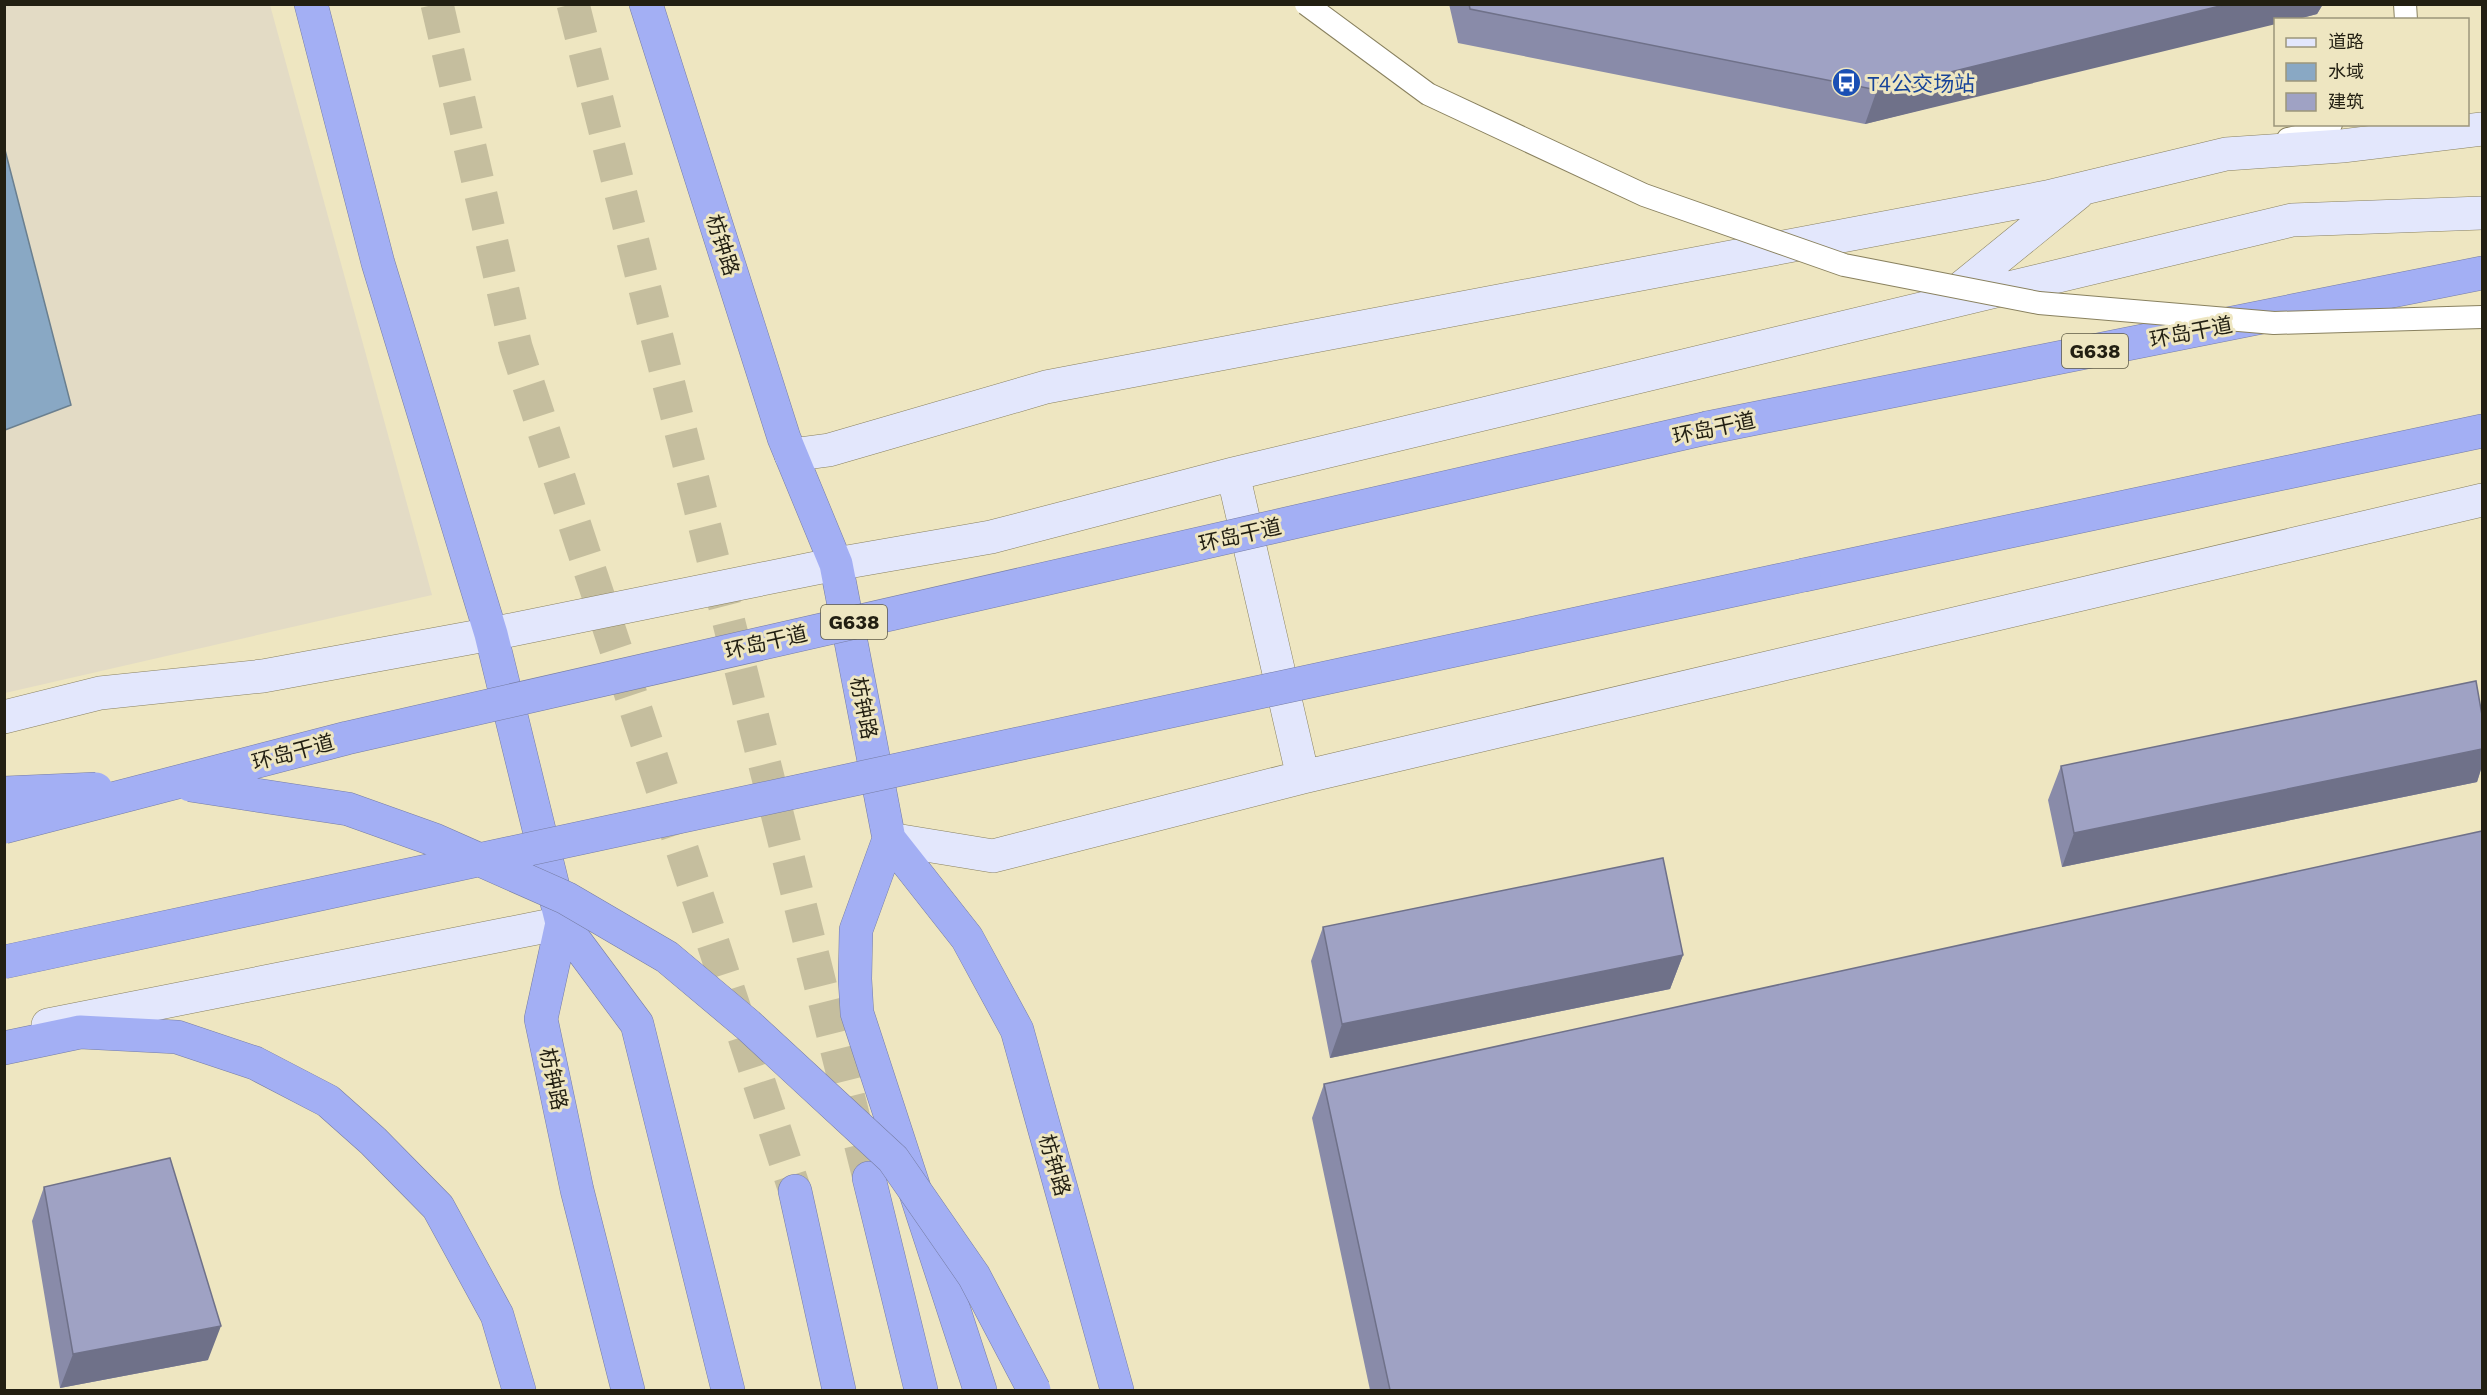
<svg xmlns="http://www.w3.org/2000/svg" width="2487" height="1395" viewBox="0 0 2487 1395" font-family="'Work Sans','Noto Sans SC',sans-serif">
<style>
.commercial{fill:#e3dbc5}
.water{fill:#89a8c4;stroke:#6a7f8f;stroke-width:1.5}
.lines{fill:none;stroke-linecap:round;stroke-linejoin:round}
.highway-tunnel{stroke:#c5be9e;stroke-width:33;stroke-dasharray:33 16;stroke-linecap:butt}
.lane-casing{stroke:#89815f;stroke-width:24}
.secondary-casing{stroke:#89815f;stroke-width:34}
.highway-casing{stroke:#767da5;stroke-width:34}
.lane{stroke:#fff;stroke-width:22}
.secondary{stroke:#e3e7fc;stroke-width:33}
.highway{stroke:#a3aff4;stroke-width:33}
.lane-bridge-casing{stroke:#89815f;stroke-width:24;stroke-linecap:butt}
.highway-bridge-casing{stroke:#767da5;stroke-width:34;stroke-linecap:butt}
.lane-bridge{stroke:#fff;stroke-width:22}
.highway-bridge{stroke:#a3aff4;stroke-width:33}
.wall{fill:#898ba9}
.shaded-wall{fill:#6f7189}
.building{fill:#9fa2c4;stroke:#6f7189;stroke-width:1.5}
.labels{text-anchor:middle;dominant-baseline:central;stroke-width:6;stroke-linejoin:round;paint-order:stroke}
.shield{fill:#eee6c1;stroke:#5f5b46;stroke-width:1.5}
.shield-label{font-size:20px;font-weight:bold;fill:#221f12}
.transit-label{font-size:21px;fill:#164399;stroke:#eee6c1;text-anchor:start}
.street-label{font-size:21px;fill:#221f12;stroke:#eee6c1}
</style>
<rect width="100%" height="100%" fill="#eee6c1"/>
<path class="commercial" d="M4,5H270L432,595L5,693Z"/>
<path class="water" d="M5,150L71,405L5,430H4Z"/>
<g class="lines">
<path class="highway-tunnel" d="M437,4L516,347L795,1191
M573,4L869,1178"/>
<defs>
<path id="lane" d="M2405,4L2406,20
M2288,139L2313,133L2331,124"/>
<path id="secondary" d="M1950,297L2078,193
M791,455L829,450L1046,387L2047,197L2226,154L2342,146L2482,129
M1233,474L1303,777
M4,717L100,693L263,676L491,634L836,564L991,537L1233,474L2292,220L2482,213
M889,839L993,856L1303,777L2482,500
M48,1025L562,923"/>
<path id="highway" d="M311,4L378,263L491,634L562,923L541,1019L577,1190L628,1390
M646,4L784,438L836,564L889,839L967,938L1017,1030L1117,1390
M1707,428L2482,273
M1804,575L2482,431
M889,839L856,930L855,979L857,1013L980,1390
M562,923L637,1024L728,1390
M4,1048L80,1032L177,1037L255,1063L328,1101L373,1141L438,1207L497,1315L519,1390
M869,1178L921,1390
M795,1191L839,1390"/>
</defs>
<use href="#lane" class="lane-casing"/>
<use href="#secondary" class="secondary-casing"/>
<use href="#highway" class="highway-casing"/>
<use href="#lane" class="lane"/>
<use href="#secondary" class="secondary"/>
<use href="#highway" class="highway"/>
<defs>
<path id="lane-bridge" d="M1306,4L1428,94L1644,195L1844,265L2039,303L2274,323L2482,317"/>
<path id="highway-bridge" d="M190,785L348,809L435,840L566,898L667,957L748,1025L893,1159L974,1276L1034,1390
M4,793L96,789
M4,827L347,738L1707,428
M4,962L1804,575"/>
</defs>
<use href="#lane-bridge" class="lane-bridge-casing"/>
<use href="#highway-bridge" class="highway-bridge-casing"/>
<use href="#lane-bridge" class="lane-bridge"/>
<use href="#highway-bridge" class="highway-bridge"/>
</g>
<path class="wall" d="M1449,4H2323L2317,14L2294,20H2276L1865,124L1458,43Z
M2482,715V766L2477,782L2062,867L2048,800L2061,766Z
M1323,927L1683,955L1670,989L1330,1058L1311,961Z
M1324,1084L2482,1390H1370L1312,1118Z
M44,1187L208,1360L60,1388L32,1221Z"/>
<path class="shaded-wall" d="M2228,4H2323L2317,14L2294,20H2276V24L1865,124L1877,90Z
M2482,749V766L2477,782L2062,867L2074,833Z
M1683,955L1670,989L1330,1058L1342,1024Z
M221,1326L208,1360L60,1388L73,1354Z"/>
<path class="building" d="M1469,4H2228L1877,90L1470,9Z
M2476,681L2482,715V749L2074,833L2061,766Z
M2482,831V1390H1390L1324,1084Z
M1663,858L1683,955L1342,1024L1323,927Z
M170,1158L221,1326L73,1354L44,1187Z"/>
<defs>
<symbol id="bus-disc" viewBox="-11 -11 22 22"><circle r="9.5" fill="#1a4fb4" stroke="#eee6c1"/><path d="M-5-6H5V4H4V6H2V4H-2V6H-4V4H-5ZM-3.5-4V0h7V-4ZM-3.5 1.2v1.5H-2V1.2ZM2 1.2v1.5H3.5V1.2Z" fill="#fff"/></symbol>
</defs>
<g fill-rule="evenodd">
<use href="#bus-disc" x="1830" y="66" width="33" height="33"/>
</g>
<g class="labels">
<g class="shield">
<rect x="2062" y="334" width="66" height="34" rx="4.5"/>
<rect x="821" y="605" width="66" height="34" rx="4.5"/>
</g>
<g class="shield-label">
<text x="2095" y="351">G638</text>
<text x="854" y="622">G638</text>
</g>
<g class="transit-label">
<text x="1867" y="83">T4公交场站</text>
</g>
<g class="street-label">
<text transform="translate(723 245) rotate(72)">枋钟路</text>
<text transform="translate(2191 332) rotate(-11)">环岛干道</text>
<text transform="translate(1714 428) rotate(-12)">环岛干道</text>
<text transform="translate(1240 535) rotate(-13)">环岛干道</text>
<text transform="translate(766 642) rotate(-13)">环岛干道</text>
<text transform="translate(864 708) rotate(79)">枋钟路</text>
<text transform="translate(293 752) rotate(-15)">环岛干道</text>
<text transform="translate(554 1079) rotate(78)">枋钟路</text>
<text transform="translate(1055 1165) rotate(74)">枋钟路</text>
</g>
</g>
<rect width="2487" height="1395" fill="none" stroke="#221f12" stroke-width="12"/>
<rect x="2274" y="18" width="195" height="108" fill="#eee6c1" stroke="#9c967b" stroke-width="1.5"/>
<rect x="2286" y="38" width="30" height="9" fill="#e3e7fc" stroke="#9c967b" stroke-width="1.5"/>
<text x="2328" y="48" font-size="18" fill="#221f12">道路</text>
<rect x="2286" y="63" width="30" height="18" fill="#89a8c4" stroke="#9c967b" stroke-width="1.5"/>
<text x="2328" y="78" font-size="18" fill="#221f12">水域</text>
<rect x="2286" y="93" width="30" height="18" fill="#9fa2c4" stroke="#9c967b" stroke-width="1.5"/>
<text x="2328" y="108" font-size="18" fill="#221f12">建筑</text>
</svg>
